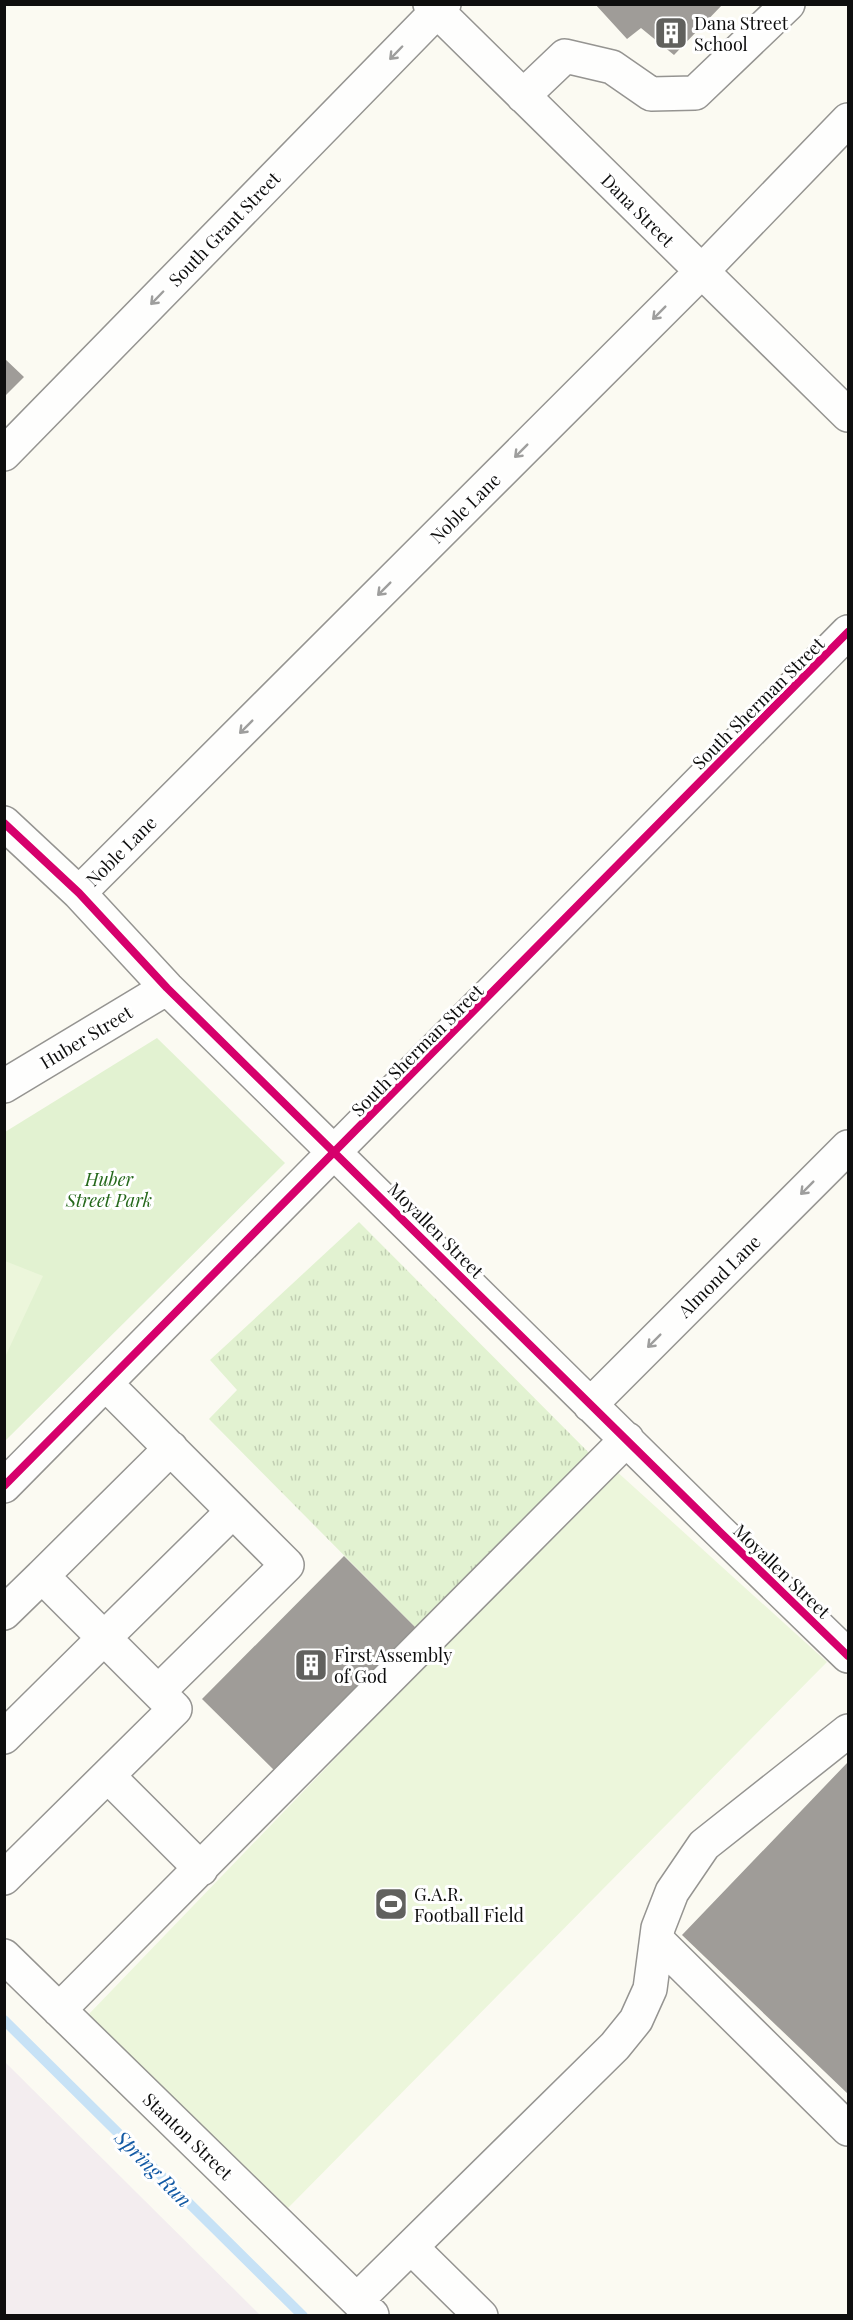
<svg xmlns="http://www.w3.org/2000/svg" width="853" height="2320" viewBox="0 0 853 2320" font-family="'Playfair Display',serif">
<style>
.industrial{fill:#f3edef}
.grass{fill:url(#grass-tufts)}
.park{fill:#e2f2d1}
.pitch{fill:#ecf6db}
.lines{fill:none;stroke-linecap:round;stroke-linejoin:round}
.stream{stroke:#c7e2f6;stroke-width:10}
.building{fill:#9f9c98}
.minor-casing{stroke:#959491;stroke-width:36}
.minor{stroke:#fefefd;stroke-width:33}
.cycleway-casing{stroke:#fff;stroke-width:11}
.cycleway{stroke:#d6006c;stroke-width:8}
.oneway{stroke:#9e9e9d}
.labels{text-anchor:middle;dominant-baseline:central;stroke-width:6;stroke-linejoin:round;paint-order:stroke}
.poi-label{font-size:18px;fill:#0e0e0e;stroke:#fff;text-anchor:start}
.street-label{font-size:18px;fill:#0e0e0e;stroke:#fff}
.park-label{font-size:18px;font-style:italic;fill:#25681b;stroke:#fff}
.water-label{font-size:20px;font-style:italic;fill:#1259a4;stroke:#fff}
</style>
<defs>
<pattern id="grass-tufts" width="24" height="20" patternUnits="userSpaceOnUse" patternTransform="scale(1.5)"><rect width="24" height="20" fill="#e2f2d1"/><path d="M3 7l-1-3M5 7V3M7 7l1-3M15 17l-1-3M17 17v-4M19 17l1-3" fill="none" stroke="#c1ceb2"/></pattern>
</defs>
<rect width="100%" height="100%" fill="#fbfaf2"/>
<path class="industrial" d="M5,2062L260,2315H5Z"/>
<path class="grass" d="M359,1222L610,1474L419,1631L209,1419L237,1390L210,1360Z"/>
<path class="park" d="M157,1038L285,1163L5,1441V1132Z"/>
<path class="pitch" d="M5,1261L43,1276L5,1357Z
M614,1469L827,1662L288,2208L88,2015Z"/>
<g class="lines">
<path class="stream" d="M4,2020L303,2316"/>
</g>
<path class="building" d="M595,4H723L674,55L641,28L627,39Z
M4,358L24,377L4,397Z
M344,1556L419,1631L279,1775L202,1699Z
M848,1762V2094L682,1935Z"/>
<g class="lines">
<defs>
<path id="minor" d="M430,4L848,415
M523,96L565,56L612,67L651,94L695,93L788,4
M4,454L444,4
M4,823L79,893L167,988L719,1531L848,1656
M79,893L701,272L848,120
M4,1086L167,988
M590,1405L848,1147
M4,1486L848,632
M4,1613L42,1576
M158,1692L104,1638L233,1511
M4,1737L104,1638L42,1576L171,1448
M108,1776L201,1869
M4,1878L175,1709L158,1692L287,1565L106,1384
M657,1940L848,2129
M4,1956L372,2315
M59,2010L627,1439
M411,2247L481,2316
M357,2300L615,2046L636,2020L650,1989L658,1928L672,1892L704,1845L848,1731"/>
</defs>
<use href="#minor" class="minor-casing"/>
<use href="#minor" class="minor"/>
<defs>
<path id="cycleway" d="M4,823L79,893L167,988L719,1531L848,1656
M4,1486L848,632"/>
</defs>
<use href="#cycleway" class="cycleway-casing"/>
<use href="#cycleway" class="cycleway"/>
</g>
<defs><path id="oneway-shaft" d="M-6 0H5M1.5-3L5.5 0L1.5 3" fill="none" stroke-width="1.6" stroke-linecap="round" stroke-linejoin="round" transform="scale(1.5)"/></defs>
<g class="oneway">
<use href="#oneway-shaft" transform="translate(396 53) rotate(134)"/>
<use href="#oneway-shaft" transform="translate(157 298) rotate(134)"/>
<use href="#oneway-shaft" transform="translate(659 313) rotate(135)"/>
<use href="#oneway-shaft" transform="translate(521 451) rotate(135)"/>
<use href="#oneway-shaft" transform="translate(384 589) rotate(135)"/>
<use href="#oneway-shaft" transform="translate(246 727) rotate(135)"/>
<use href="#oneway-shaft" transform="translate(807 1188) rotate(135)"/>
<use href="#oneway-shaft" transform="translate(654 1341) rotate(135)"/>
</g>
<defs>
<symbol id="building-square" viewBox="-11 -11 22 22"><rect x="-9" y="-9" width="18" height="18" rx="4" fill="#61615e" stroke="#fff"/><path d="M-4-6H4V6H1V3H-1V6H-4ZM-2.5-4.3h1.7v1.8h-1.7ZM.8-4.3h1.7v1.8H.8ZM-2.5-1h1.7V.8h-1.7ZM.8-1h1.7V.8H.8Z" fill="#fff"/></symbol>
<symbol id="stadium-square" viewBox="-11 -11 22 22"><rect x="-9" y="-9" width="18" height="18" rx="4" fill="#61615e" stroke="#fff"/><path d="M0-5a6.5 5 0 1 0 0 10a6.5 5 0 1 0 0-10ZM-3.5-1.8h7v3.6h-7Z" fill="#fff"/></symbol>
</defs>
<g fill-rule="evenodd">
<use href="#building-square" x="652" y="14" width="38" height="38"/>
<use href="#building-square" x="292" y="1646" width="38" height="38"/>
<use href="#stadium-square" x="372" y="1885" width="38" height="38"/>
</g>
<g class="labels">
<g class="poi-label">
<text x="694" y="23">Dana Street<tspan x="694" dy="21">School</tspan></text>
<text x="334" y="1655">First Assembly<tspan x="334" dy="21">of God</tspan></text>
<text x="414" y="1894">G.A.R.<tspan x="414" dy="21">Football Field</tspan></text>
</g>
<g class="street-label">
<text transform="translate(638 210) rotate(45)">Dana Street</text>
<text transform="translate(224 229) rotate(-46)">South Grant Street</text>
<text transform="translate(465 508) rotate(-45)">Noble Lane</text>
<text transform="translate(758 703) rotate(-45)">South Sherman Street</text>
<text transform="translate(121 851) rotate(-45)">Noble Lane</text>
<text transform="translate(86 1037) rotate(-31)">Huber Street</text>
<text transform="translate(417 1050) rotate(-45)">South Sherman Street</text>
<text transform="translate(436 1230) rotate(45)">Moyallen Street</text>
<text transform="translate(719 1276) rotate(-45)">Almond Lane</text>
<text transform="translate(782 1571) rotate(44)">Moyallen Street</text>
<text transform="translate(188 2136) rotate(44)">Stanton Street</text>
</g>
<g class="park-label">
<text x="109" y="1179">Huber<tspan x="109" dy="21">Street Park</tspan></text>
</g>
<g class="water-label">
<text transform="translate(154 2168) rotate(45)">Spring Run</text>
</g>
</g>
<rect width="853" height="2320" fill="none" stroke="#0e0e0e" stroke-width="12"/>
</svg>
